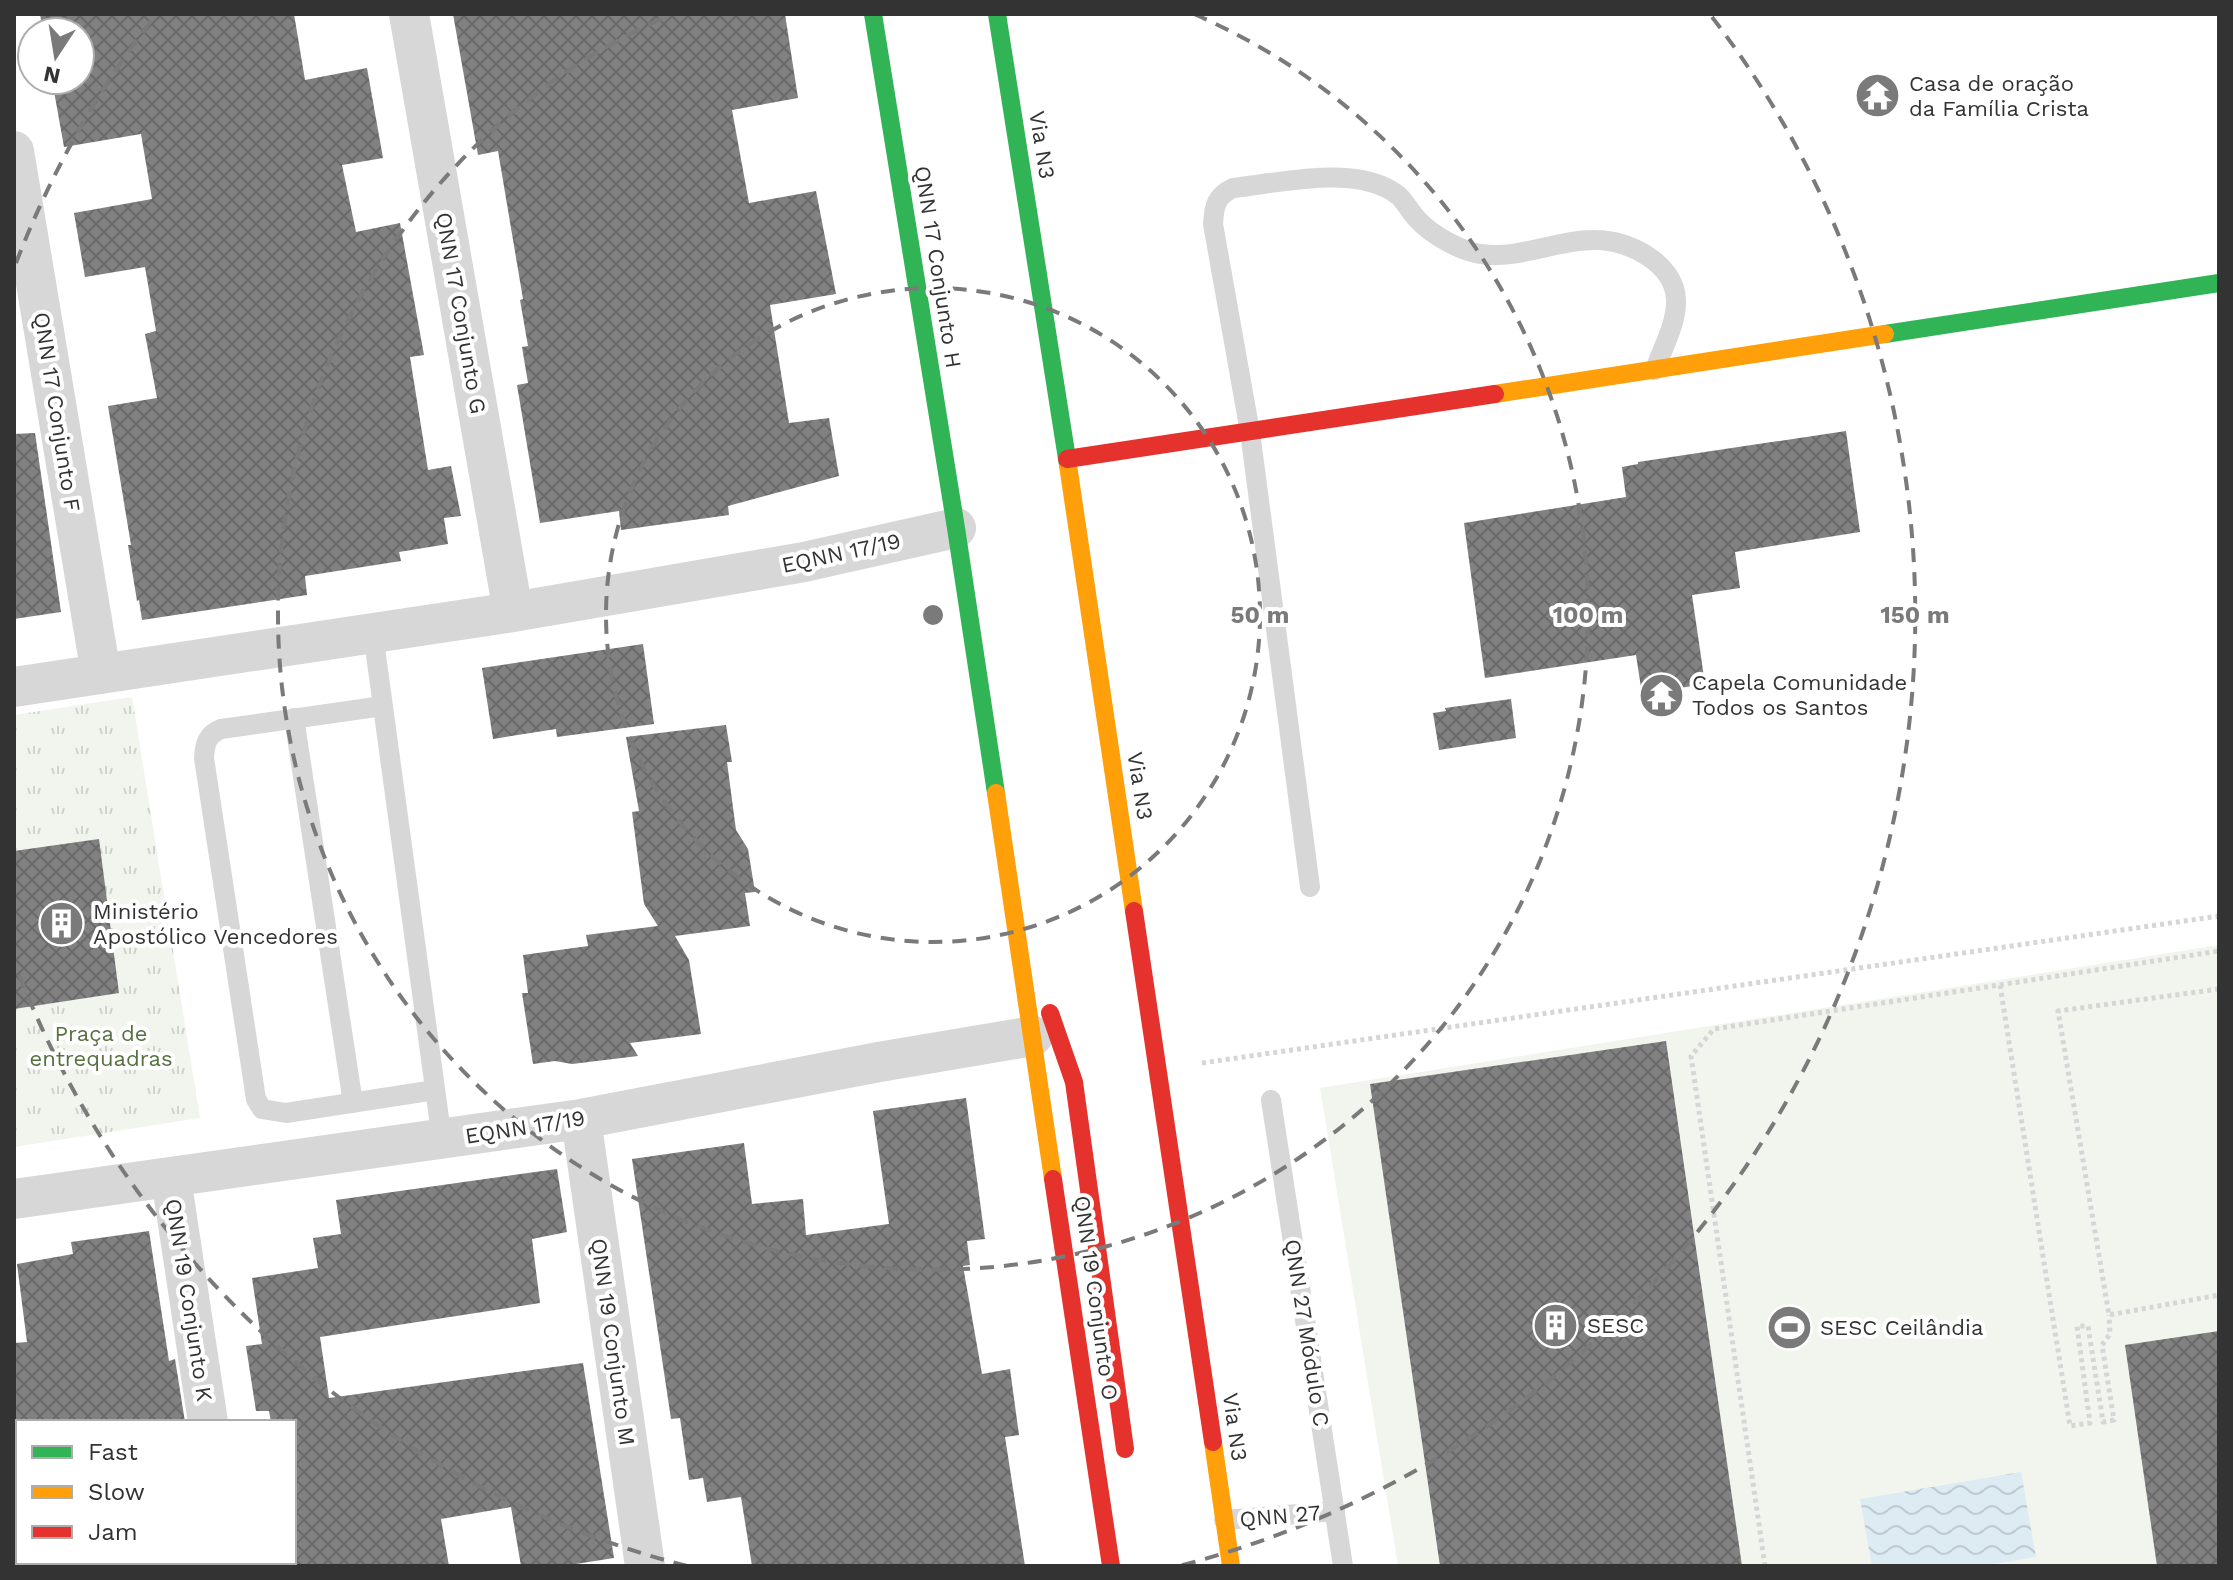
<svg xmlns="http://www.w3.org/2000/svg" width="2233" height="1580" viewBox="0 0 2233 1580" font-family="'Work Sans',sans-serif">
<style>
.grass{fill:#f1f5ed}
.park{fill:url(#park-tufts)}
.water{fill:url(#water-waves)}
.building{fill:url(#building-cross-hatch)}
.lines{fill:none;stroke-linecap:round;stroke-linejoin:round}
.path{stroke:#d6d6d6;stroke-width:5;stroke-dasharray:4 4;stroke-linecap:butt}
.lane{stroke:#d7d7d7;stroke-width:20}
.street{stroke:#d7d7d7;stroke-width:40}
.fast{stroke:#30b455;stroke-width:18}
.slow{stroke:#ff9f0a;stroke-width:18}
.jam{stroke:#e5322d;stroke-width:18}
.ring{fill:none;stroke:#7a7a7a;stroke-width:4;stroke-dasharray:14 10}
.labels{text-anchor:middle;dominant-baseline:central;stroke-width:8;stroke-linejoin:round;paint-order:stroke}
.poi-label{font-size:22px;fill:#333;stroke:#fff;text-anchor:start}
.street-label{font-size:22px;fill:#333;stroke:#fff}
.park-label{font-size:22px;fill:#56703f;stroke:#fff}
.centre{fill:#7a7a7a;stroke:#fff;stroke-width:4}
.ring-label{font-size:24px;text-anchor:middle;font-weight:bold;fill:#7a7a7a;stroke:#fff;stroke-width:8;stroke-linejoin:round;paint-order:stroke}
</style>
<defs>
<pattern id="park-tufts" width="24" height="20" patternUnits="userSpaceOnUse" patternTransform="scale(2)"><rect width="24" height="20" fill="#f1f5ed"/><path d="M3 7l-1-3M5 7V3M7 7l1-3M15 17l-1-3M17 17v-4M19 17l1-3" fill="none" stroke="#cfd2cc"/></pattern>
<pattern id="water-waves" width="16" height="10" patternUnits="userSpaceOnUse" patternTransform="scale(2)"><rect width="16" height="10" fill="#ddebf3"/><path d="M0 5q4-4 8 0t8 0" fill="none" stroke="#becad1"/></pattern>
<pattern id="building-cross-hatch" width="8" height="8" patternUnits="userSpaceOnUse" patternTransform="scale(2)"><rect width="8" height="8" fill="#818181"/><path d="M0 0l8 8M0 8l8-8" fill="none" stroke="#6a6a6a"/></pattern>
</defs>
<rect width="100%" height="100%" fill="#fff"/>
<path class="grass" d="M2219,945V1566H1398L1320,1088Z"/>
<path class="park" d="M132,697L200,1118L14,1147V715Z"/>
<path class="water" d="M2021,1472L2036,1557L1983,1566H1872L1860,1499Z"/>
<path class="building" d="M40,14H294L305,80L367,68L383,158L342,165L356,232L400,223L424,355L410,357L428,470L451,466L461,516L444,518L448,544L399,552L401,561L305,576L307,595L142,620L139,600L137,601L128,545H131L108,406L157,398L145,334L156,331L145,267L85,277L74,213L152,199L141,134L64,147L52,80H80V32H43Z
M453,14H785L798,98L732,110L749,203L816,191L836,294L770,305L789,423L829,418L839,476L728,506L729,515L621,530L619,511L540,523L517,385L528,383L522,347L528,346L520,300L523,299L498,151L478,155Z
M1846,431L1860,532L1735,552L1740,588L1692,595L1705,684L1642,694L1636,655L1485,678L1464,523L1626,497L1622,467L1638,464V462Z
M35,433L61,612L14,619V434Z
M643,644L654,724L557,737L556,729L493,739L482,668Z
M1511,699L1516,738L1439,750L1433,713L1446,711L1445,708Z
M726,725L732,762H727L736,830L748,849L755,892L745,893L750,926L675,936L689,960L701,1034L630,1043L638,1056L572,1064L555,1061L533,1064L522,993H528L523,955L588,946L586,935L658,926L644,904L632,812L639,811L626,737Z
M99,839L119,993L14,1009V851Z
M1666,1041L1742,1566H1440L1370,1084Z
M966,1098L985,1239L967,1241L970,1265L963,1266L982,1374L1010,1369L1019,1435L1005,1437L1025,1566H752L741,1497L707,1502L703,1478L689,1480L680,1418L671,1419L632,1159L744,1143L752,1204L803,1199L806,1235L889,1224L873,1111Z
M557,1169L567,1232L532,1239L540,1303L320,1337L329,1398L583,1363L614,1558L563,1566H521L511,1507L441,1519L449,1566H294V1422H271L269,1411H256L246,1346L262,1344L252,1278L318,1268L313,1238L341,1234L336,1200Z
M149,1231L169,1361L175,1359L185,1422H14V1343L27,1342L17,1264L73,1254L71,1242Z
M2219,1331V1566H2157L2125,1345Z"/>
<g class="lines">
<path class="path" d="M2000,985L2070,1426L2090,1423L2077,1326H2088L2103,1422L2114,1420L2102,1345L2110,1334L2109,1315
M2219,989L2058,1011L2109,1315L2219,1295
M1202,1063L2219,916
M1765,1566L1691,1056L1714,1029L2219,951"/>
<path class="lane" d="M373,633L442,1140
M383,706L221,729C207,735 205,743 204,758L256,1099L262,1109L286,1113L435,1090
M294,718L353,1103
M1310,887L1250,432L1213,224C1214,206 1216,196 1233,188C1280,183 1359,163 1399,196C1406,203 1411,213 1418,220C1432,235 1460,251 1481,254C1519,260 1558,239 1596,240C1628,240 1675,263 1676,300C1677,323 1662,349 1655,370
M1271,1100L1343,1566
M1224,1520L1335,1511"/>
<path class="street" d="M409,14L513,612
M14,151L101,674
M14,687L513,612L804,562L956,528
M581,1119L645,1566
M171,1178L208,1422
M14,1199L581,1119L879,1062L1033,1036
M229,1562L230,1566"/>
<path class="fast" d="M873,14L956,528L996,793
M997,14L1068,465
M1885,334L2219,283"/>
<path class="slow" d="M1495,394L1885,334
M1068,465L1134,911
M996,793L1053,1179
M1213,1442L1231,1566"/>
<path class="jam" d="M1067,459L1495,394
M1134,911L1213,1442
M1050,1013L1074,1082L1125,1449
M1053,1179L1111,1566"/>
</g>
<g class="ring">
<circle cx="933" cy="615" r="327"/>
<path d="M1194 14A655 655 0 1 1 672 14"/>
<path d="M687 1566A982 982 0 0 1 16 967M16 263A982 982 0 0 1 154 17M1712 17A982 982 0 0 1 1179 1566"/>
</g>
<defs>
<symbol id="temple-disc" viewBox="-11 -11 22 22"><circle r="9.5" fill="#7a7a7a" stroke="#fff"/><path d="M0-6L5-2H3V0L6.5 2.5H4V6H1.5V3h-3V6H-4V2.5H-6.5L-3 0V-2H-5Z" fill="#fff"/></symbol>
<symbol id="building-disc" viewBox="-11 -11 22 22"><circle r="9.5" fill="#7a7a7a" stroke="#fff"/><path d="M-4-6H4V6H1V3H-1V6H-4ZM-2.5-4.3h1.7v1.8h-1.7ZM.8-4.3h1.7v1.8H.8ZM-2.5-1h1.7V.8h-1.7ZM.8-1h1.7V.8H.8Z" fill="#fff"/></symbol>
<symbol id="stadium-disc" viewBox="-11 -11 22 22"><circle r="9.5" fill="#7a7a7a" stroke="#fff"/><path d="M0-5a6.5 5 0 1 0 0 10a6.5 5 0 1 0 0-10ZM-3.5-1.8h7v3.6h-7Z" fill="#fff"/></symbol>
</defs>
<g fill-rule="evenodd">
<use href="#temple-disc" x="1852" y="70" width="51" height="51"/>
<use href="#temple-disc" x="1636" y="670" width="51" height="51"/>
<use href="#building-disc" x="36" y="898" width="51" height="51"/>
<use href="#building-disc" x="1530" y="1300" width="51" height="51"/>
<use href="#stadium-disc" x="1764" y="1302" width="51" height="51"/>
</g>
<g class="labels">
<g class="poi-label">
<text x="1909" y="83">Casa de oração<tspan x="1909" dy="25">da Família Crista</tspan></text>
<text x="1692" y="682">Capela Comunidade<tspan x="1692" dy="25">Todos os Santos</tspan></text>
<text x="93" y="911">Ministério<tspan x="93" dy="25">Apostólico Vencedores</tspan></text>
<text x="1587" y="1325">SESC</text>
<text x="1820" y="1327">SESC Ceilândia</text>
</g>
<g class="street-label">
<text transform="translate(1042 145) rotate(81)">Via N3</text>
<text transform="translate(938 267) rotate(81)">QNN 17 Conjunto H</text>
<text transform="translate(461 313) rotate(80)">QNN 17 Conjunto G</text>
<text transform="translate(57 412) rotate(81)">QNN 17 Conjunto F</text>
<text transform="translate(841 553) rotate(-12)">EQNN 17/19</text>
<text transform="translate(1140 786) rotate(81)">Via N3</text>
<text transform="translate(525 1127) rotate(-9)">EQNN 17/19</text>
<text transform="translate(1096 1298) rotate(82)">QNN 19 Conjunto O</text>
<text transform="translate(189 1300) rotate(81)">QNN 19 Conjunto K</text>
<text transform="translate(1307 1333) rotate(81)">QNN 27 Módulo C</text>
<text transform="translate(613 1342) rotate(82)">QNN 19 Conjunto M</text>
<text transform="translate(1235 1427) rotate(82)">Via N3</text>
<text transform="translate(1280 1516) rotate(-5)">QNN 27</text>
</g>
<g class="park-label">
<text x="101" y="1033">Praça de<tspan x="101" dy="25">entrequadras</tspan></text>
</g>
</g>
<circle cx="933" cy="615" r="12" class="centre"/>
<g class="ring-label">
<text x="1260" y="623">50 m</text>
<text x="1588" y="623">100 m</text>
<text x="1915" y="623">150 m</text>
</g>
<rect width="2233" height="1580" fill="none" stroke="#333333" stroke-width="32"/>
<rect x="16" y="1420" width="280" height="144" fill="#ffffff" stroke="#adadad" stroke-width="2"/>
<rect x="32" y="1446" width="40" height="12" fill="#30b455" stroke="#adadad" stroke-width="2"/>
<text x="88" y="1460" font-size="24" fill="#333333">Fast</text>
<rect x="32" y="1486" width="40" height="12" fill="#ff9f0a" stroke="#adadad" stroke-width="2"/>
<text x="88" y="1500" font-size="24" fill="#333333">Slow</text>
<rect x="32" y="1526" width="40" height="12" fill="#e5322d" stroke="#adadad" stroke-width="2"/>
<text x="88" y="1540" font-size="24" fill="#333333">Jam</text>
<g transform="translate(56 56) rotate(192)"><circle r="38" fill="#ffffff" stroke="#adadad" stroke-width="2"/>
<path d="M0-6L14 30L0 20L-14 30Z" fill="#7a7a7a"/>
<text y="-12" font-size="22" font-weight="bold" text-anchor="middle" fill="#333333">N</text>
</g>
</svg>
